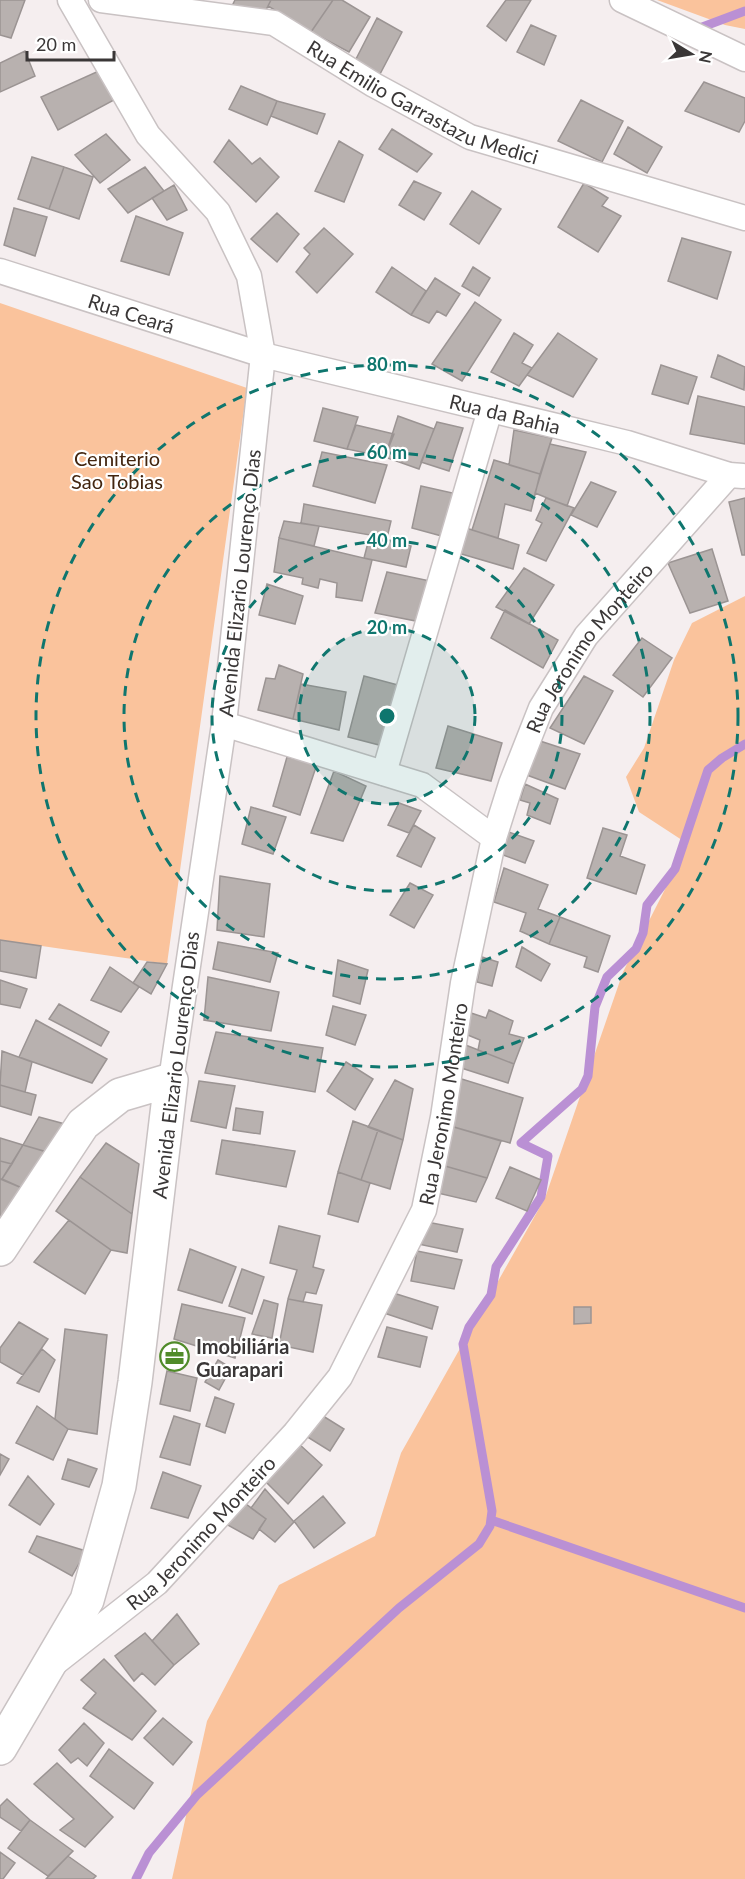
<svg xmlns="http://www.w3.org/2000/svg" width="745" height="1879" viewBox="0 0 745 1879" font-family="Lato,sans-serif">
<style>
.green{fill:#fac39c}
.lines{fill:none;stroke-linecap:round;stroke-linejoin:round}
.stream{stroke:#ba90d4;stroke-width:9}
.building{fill:#b8b1af;stroke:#9b9493;stroke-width:1.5}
.street-casing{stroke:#c9c2c3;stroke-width:27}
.secondary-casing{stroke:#c9c2c3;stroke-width:36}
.street{stroke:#fff;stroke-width:24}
.secondary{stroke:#fff;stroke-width:33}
.ring{fill:none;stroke:#0f766e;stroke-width:3;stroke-dasharray:10 8}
.labels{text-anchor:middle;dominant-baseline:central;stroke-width:4.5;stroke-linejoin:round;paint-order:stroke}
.street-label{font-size:20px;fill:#3a3737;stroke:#fff}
.park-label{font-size:20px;fill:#432610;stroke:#fff}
.poi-label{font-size:20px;font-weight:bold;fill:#3a3737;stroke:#fff;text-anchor:start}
.centre{fill:#0f766e;stroke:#fff;stroke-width:3}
.ring-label{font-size:18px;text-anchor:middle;font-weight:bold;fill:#0f766e;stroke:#fff;stroke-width:4.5;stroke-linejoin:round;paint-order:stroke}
</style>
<rect width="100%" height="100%" fill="#f5eeef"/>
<path class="green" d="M657,0H745V29L725,25Z
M0,303L247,388L167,964L0,940Z
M745,596V1879H172L207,1721L279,1585L375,1536L401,1453L545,1198L623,972L688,844L639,812L626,777L644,748L674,660L692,623Z"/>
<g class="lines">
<path class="stream" d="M697,29L745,11
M491,1520L745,1608
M136,1879L149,1853L197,1795L399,1608L479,1544L490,1526L492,1511L463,1344L469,1327L491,1295L496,1267L541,1197L548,1156L521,1143L582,1089L588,1076L595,1007L607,977L636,949L643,933L647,905L675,869L708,770L722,758L745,744"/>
</g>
<path class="building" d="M0,0H25L11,38L0,35Z
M235,0H271L264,14L231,8Z
M271,0H333L311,32L268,6Z
M333,0H342L370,17L349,52L311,32Z
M506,0H531L506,41L487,26Z
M377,18L402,32L379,76L355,61Z
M531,25L556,36L544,65L517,52Z
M25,51L35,76L0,92V63Z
M101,70L114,100L58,130L41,97Z
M704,82L745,98V121L739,132L685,111Z
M241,86L277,101L267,125L229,109Z
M581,100L623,121L602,162L558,141Z
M277,101L325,114L317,134L271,116Z
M628,127L662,147L647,173L614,154Z
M392,129L432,154L417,172L379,149Z
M106,134L130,160L100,183L75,155Z
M229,140L252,164L260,158L279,177L256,202L214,162Z
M339,141L363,155L344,202L315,191Z
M32,157L64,167L49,209L18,199Z
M64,167L93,177L79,219L49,209Z
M145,167L164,191L128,213L108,189Z
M414,181L441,193L424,220L399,205Z
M584,183L608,198L602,206L621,216L598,252L558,227Z
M174,185L187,210L167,220L152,198Z
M472,191L501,209L479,244L450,224Z
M14,208L47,217L35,256L4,245Z
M277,213L299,234L277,262L251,239Z
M136,216L183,233L169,275L121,261Z
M324,228L353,254L317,293L296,272L310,254L304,248Z
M682,238L731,252L717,299L668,281Z
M392,267L426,291L411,315L376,292Z
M473,267L490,278L479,296L462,286Z
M435,278L460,294L446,316L437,311L429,323L411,315Z
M475,302L501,320L462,381L432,364Z
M514,333L533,345L522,363L532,368L519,386L491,372Z
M558,333L597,359L573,397L527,375Z
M718,355L745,367L744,390L711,377Z
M661,365L697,377L688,404L652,394Z
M698,396L745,407V444L690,434Z
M323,408L358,417L347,449L314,441Z
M398,416L434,429L419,469L385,457Z
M437,422L463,428L449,471L421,462Z
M356,425L394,434L385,457L347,449Z
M514,430L552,438L540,474L509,465Z
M550,444L586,452L567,506L535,493Z
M322,452L387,465L375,503L313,486Z
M494,460L540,474L531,511L505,504L498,538L472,530Z
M591,482L616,492L597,527L571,515Z
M421,486L457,494L449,538L412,528Z
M546,498L574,508L546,561L527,553L542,523L536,520Z
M745,498V555H742L729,502Z
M304,504L391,521L387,538L301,523Z
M284,521L319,526L314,546L279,538Z
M463,527L519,545L513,569L458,553Z
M370,535L411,546L406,567L364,558Z
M279,538L372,560L362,601L336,597L337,583L320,579L318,588L302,584L303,578L274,572Z
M712,549L728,601L690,613L668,563Z
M524,568L554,585L529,624L496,607Z
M387,572L435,582L426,623L375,613Z
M267,584L303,596L295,624L259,615Z
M505,610L558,640L543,668L491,638Z
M642,638L672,658L643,697L613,675Z
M279,665L303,674L293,719L258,710L266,678L275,679Z
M364,676L398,685L383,746L348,737Z
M584,676L613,691L584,744L550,728Z
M301,684L346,692L339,730L293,719Z
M448,726L502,743L491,781L436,768Z
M540,741L580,754L565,789L524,774Z
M287,757L317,764L300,815L273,806Z
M334,771L366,786L343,841L311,833Z
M525,784L558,799L550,824L527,815L530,803L520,800Z
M399,803L421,811L409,833L388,825Z
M251,807L286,817L273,854L242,844Z
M414,825L435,838L421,867L397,856Z
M603,828L627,835L620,856L645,865L636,894L587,878Z
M500,829L534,841L525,863L495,852Z
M504,868L548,885L538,909L560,917L549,944L520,931L526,913L494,902Z
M220,876L270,884L264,937L217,930Z
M410,883L433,895L414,928L390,915Z
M560,917L610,936L598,972L584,967L587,957L549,944Z
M0,940L41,946L36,978L0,971Z
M218,942L278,953L270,982L213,969Z
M522,947L550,964L541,981L516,967Z
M482,957L498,962L492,986L477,982Z
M338,960L368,970L360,1004L333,996Z
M147,962L167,964L151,994L133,983Z
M110,967L139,987L121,1012L91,1000Z
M208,977L279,992L271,1031L204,1020Z
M0,980L27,989L20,1008L0,1004Z
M59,1004L109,1032L101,1046L49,1019Z
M333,1006L366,1015L355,1045L326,1035Z
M489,1010L513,1021L509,1034L524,1038L514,1064L478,1050L480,1040L463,1033L471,1013L486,1018Z
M36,1020L107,1059L92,1083L19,1057Z
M216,1032L323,1048L315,1092L205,1073Z
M463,1044L514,1064L508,1083L455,1066Z
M2,1051L32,1062L25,1092L0,1085Z
M346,1062L373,1079L355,1110L327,1091Z
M452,1076L523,1098L510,1143L447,1125Z
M395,1080L413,1089L403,1140L368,1127Z
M199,1081L235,1086L226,1128L191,1121Z
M0,1085L36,1095L31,1115L0,1106Z
M236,1108L263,1112L260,1134L233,1130Z
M39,1117L65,1124L47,1152L23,1145Z
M353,1121L378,1130L361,1180L338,1172Z
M447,1125L501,1141L487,1178L438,1164Z
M378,1130L403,1140L390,1189L361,1180Z
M0,1138L23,1145L12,1164L0,1161Z
M222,1140L295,1151L286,1187L216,1174Z
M106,1143L139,1164L132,1214L80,1177Z
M23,1145L47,1152L22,1188L2,1179Z
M0,1161L12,1164L2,1179H0Z
M438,1164L487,1178L476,1202L429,1191Z
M510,1167L541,1180L527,1211L496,1198Z
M338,1172L370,1183L358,1222L328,1214Z
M80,1177L132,1214L127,1253L111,1250L56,1211Z
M0,1179L22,1188L0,1222Z
M69,1220L111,1250L85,1294L34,1262Z
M422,1221L463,1229L457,1252L418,1244Z
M279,1226L320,1236L313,1267L324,1270L316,1294L306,1292L303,1302L288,1299L297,1270L270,1263Z
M190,1249L236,1267L222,1303L178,1290Z
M417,1251L462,1260L454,1289L411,1281Z
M242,1269L264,1277L252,1314L229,1306Z
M387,1291L438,1307L432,1329L381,1312Z
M288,1299L322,1305L313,1352L279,1345Z
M264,1300L278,1304L272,1338L252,1334Z
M182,1304L245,1318L235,1358L174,1339Z
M574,1307H591V1323L574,1324Z
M19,1322L48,1339L23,1375L0,1362V1348Z
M387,1327L427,1337L420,1367L378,1357Z
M65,1329L107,1335L97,1434L68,1429L55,1419Z
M42,1349L55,1360L39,1392L17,1383Z
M218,1360L231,1368L219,1390L205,1382Z
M167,1371L197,1378L190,1411L160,1404Z
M215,1397L234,1404L225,1433L206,1426Z
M37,1406L68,1429L53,1460L16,1443Z
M174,1416L200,1424L190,1465L160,1457Z
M323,1416L344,1429L330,1451L306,1436Z
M299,1444L322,1465L288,1504L263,1479Z
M0,1454L9,1459L0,1475Z
M68,1459L97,1469L89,1487L62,1479Z
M163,1472L201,1486L188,1518L151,1508Z
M28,1476L54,1504L40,1525L9,1505Z
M265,1489L294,1522L275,1542L259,1529L266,1519L251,1508Z
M323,1496L345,1523L314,1548L294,1521Z
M242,1501L266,1519L253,1539L226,1524Z
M37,1536L86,1551L72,1576L29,1552Z
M177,1614L199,1644L174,1665L152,1641Z
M145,1633L174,1665L155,1685L142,1673L134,1681L115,1656Z
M104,1659L156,1711L132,1740L83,1708L96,1693L81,1680Z
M163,1718L192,1742L173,1765L144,1738Z
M84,1723L104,1743L87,1766L78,1758L71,1763L59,1750Z
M109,1749L153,1783L134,1809L90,1776Z
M57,1763L113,1817L85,1847L60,1830L74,1819L34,1784Z
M7,1799L30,1820L21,1831L0,1817V1806Z
M30,1820L73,1851L48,1876L8,1848Z
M0,1852L15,1863L3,1879H0Z
M68,1856L96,1876L93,1879H46Z"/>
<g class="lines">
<defs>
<g id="street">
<path d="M70,0L148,135L218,212L249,276L263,355L224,724L171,1080"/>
<path id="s1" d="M101,0L274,23L374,85L470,137L745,218"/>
<path d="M622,0L745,59"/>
<path id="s2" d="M0,271L263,355L627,443L729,475L743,476"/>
<path d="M224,724L422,785L494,838"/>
<path d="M384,773L490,410"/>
<path id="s3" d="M55,1663L157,1583L295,1433L340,1377L424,1210L443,1117L463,983L494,838L511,784L541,708L586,636L729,475"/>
</g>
<path id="secondary" d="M0,1249L83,1124L120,1095L171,1080L135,1382L119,1486L87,1600L0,1748"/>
</defs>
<use href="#street" class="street-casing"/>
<use href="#secondary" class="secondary-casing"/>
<use href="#street" class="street"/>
<use href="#secondary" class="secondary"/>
</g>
<circle cx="387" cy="716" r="88" fill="#0f766e" fill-opacity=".12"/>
<g class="ring">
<circle cx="387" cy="716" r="88"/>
<circle cx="387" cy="716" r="175"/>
<circle cx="387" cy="716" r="263"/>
<circle cx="387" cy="716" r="351"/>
</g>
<defs>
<symbol id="office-ring" viewBox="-11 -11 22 22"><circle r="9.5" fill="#fff" stroke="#508b2a" stroke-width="1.5"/><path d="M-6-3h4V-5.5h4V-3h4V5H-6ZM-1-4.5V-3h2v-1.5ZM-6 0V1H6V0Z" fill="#508b2a"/></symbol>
</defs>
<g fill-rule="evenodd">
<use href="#office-ring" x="158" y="1340" width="33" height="33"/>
</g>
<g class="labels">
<g class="street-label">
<text stroke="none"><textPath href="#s1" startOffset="344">Rua Emilio Garrastazu Medici</textPath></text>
<text stroke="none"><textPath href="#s2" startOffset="138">Rua Ceará</textPath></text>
<text stroke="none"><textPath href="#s2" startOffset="525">Rua da Bahia</textPath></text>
<text transform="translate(239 583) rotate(-84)">Avenida Elizario Lourenço Dias</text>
<text stroke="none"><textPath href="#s3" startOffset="1186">Rua Jeronimo Monteiro</textPath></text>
<text transform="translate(175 1065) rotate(-83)">Avenida Elizario Lourenço Dias</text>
<text stroke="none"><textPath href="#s3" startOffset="700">Rua Jeronimo Monteiro</textPath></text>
<text stroke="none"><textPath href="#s3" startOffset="196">Rua Jeronimo Monteiro</textPath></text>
</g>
<g class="park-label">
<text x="117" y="458">Cemiterio<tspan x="117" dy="23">Sao Tobias</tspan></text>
</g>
<g class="poi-label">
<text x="196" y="1346">Imobiliária<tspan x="196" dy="23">Guarapari</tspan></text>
</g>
</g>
<circle cx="387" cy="716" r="9" class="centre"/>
<g class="ring-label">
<text x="387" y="371">80 m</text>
<text x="387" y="459">60 m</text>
<text x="387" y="547">40 m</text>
<text x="387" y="634">20 m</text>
</g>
<g transform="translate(691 54) rotate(101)" stroke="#ffffff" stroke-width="4.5" paint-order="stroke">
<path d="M0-4.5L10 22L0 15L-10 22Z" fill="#3a3737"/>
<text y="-9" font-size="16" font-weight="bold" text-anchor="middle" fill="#3a3737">N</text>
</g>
<path d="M27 51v9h87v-9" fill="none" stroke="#3a3737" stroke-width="3"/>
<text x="36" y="51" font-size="18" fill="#3a3737" stroke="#ffffff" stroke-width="4.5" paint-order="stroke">20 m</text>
</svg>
